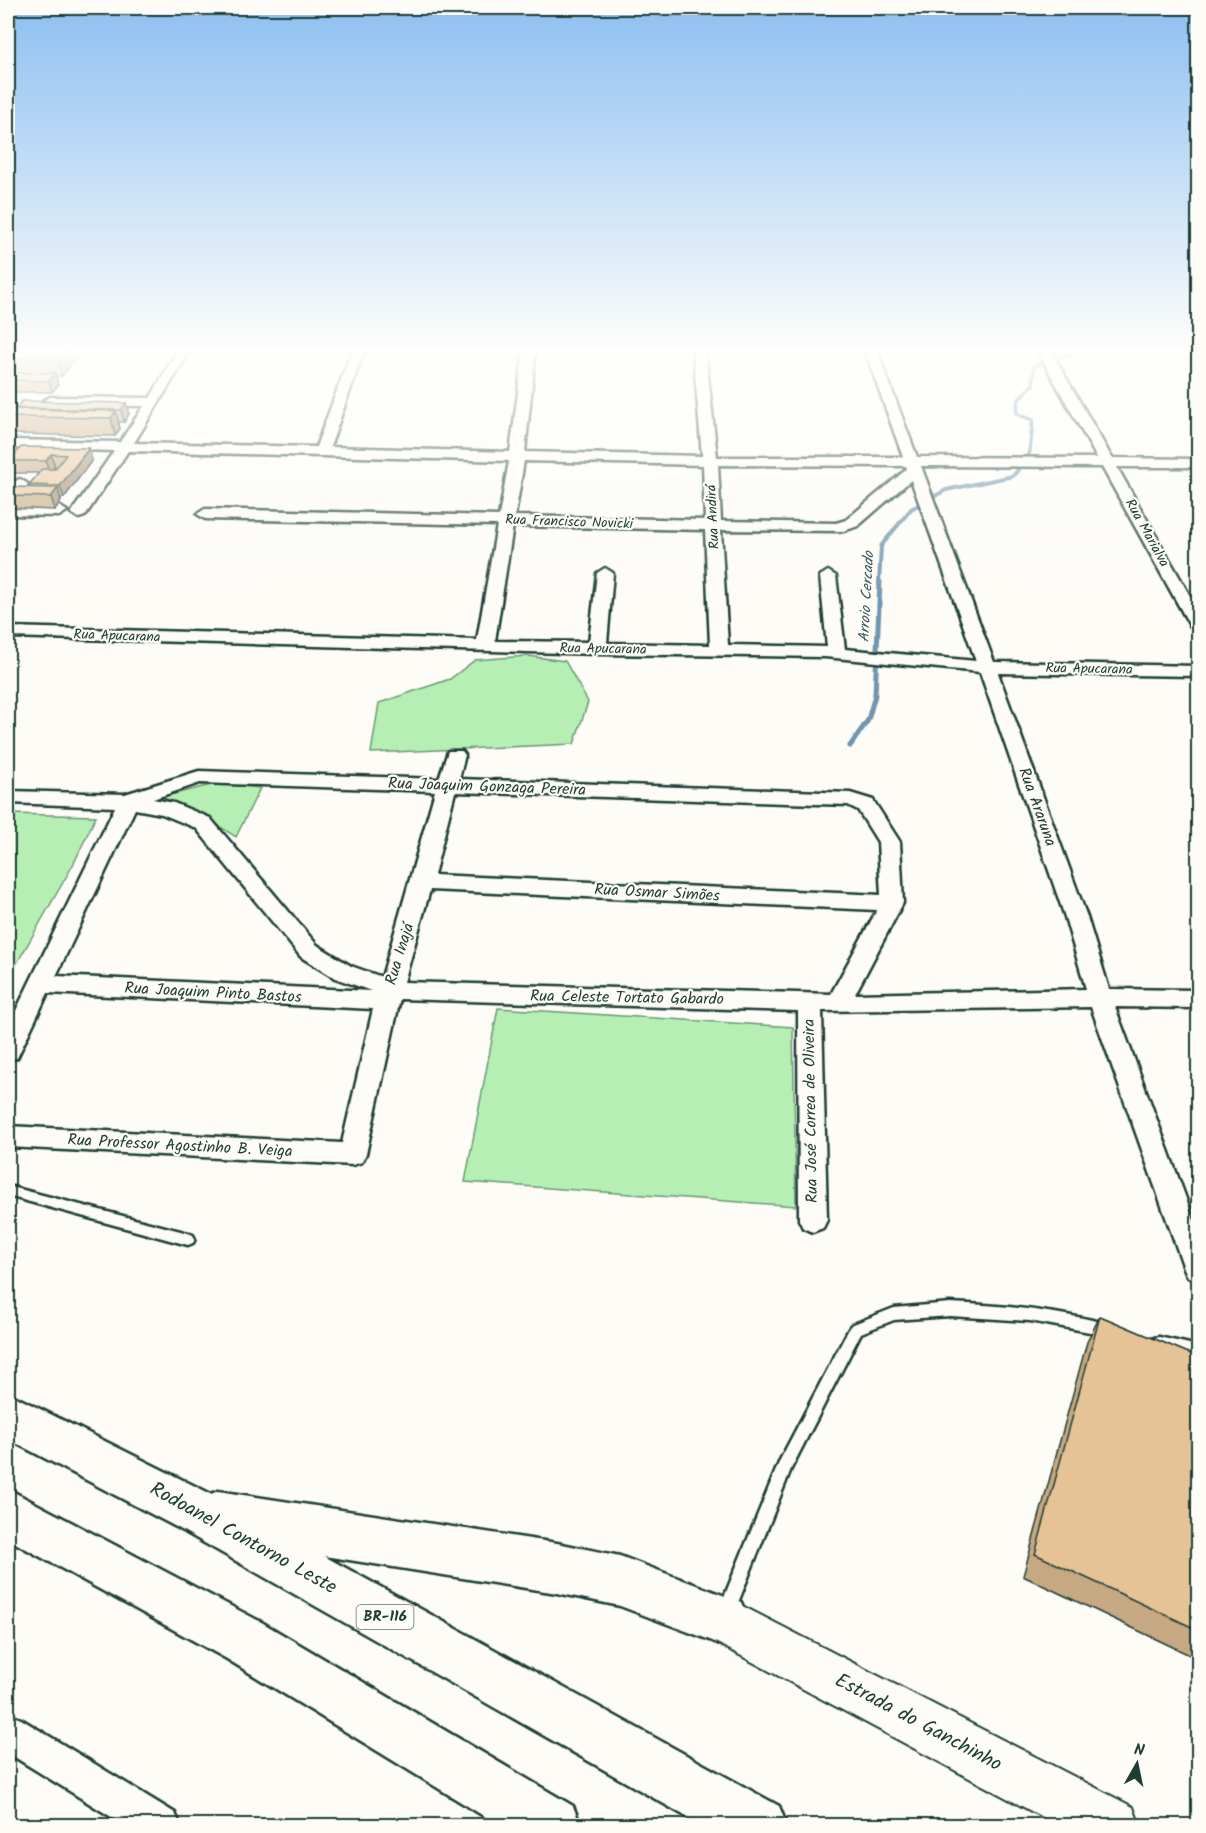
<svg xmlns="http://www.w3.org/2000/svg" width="1206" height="1833" viewBox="0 0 1206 1833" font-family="Kalam,sans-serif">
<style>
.green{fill:#b6efb3;stroke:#6a9674;stroke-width:1.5}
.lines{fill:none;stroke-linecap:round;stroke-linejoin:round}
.stream-far1{stroke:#6f95ad;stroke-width:4}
.stream{stroke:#6f95ad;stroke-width:5}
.lane-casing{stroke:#1f3d34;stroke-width:5}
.street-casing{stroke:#1f3d34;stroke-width:5}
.secondary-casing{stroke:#1f3d34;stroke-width:4}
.highway-casing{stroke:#1f3d34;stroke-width:5}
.lane{fill:#fdfcf7;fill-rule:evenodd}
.street{fill:#fdfcf7;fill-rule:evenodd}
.secondary{fill:#fdfcf7;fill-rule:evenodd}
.highway{fill:#fdfcf7;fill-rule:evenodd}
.wall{fill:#c6a882;stroke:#1f3d34;stroke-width:1.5}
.shaded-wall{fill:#a1886a;stroke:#1f3d34;stroke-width:1.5}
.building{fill:#e6c397;stroke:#1f3d34;stroke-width:1.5}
.labels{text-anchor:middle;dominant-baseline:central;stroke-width:4.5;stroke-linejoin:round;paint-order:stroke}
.far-street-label{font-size:14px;fill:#1f3d34;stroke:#fdfcf7}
.far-water-label{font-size:15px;font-style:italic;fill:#3a5a5c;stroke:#fdfcf7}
.shield{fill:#fdfcf7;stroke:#62766e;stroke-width:1.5}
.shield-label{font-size:15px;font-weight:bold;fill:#1f3d34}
.street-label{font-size:16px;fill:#1f3d34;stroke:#fdfcf7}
.near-street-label{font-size:20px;fill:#1f3d34;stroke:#fdfcf7}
</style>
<rect width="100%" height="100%" fill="#fdfcf7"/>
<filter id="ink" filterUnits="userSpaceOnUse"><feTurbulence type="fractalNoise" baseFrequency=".0167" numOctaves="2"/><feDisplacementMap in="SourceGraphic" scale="12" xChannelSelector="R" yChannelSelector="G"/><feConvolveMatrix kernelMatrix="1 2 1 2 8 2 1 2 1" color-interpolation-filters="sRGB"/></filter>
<g filter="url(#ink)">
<path class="green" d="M528,656L565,661L588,702L574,744L371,753L379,703L450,679L475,660Z
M219,783L260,788L236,837L203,816L162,797Z
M8,814L96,816L74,863L8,979Z
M498,1008L793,1027L796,1206L465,1182Z"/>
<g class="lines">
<path class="stream-far1" d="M879,584L881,546L911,509L946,490L1013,476L1029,456L1033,420L1017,414C1015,400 1023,393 1033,385L1034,366L1061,356L1090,353L1098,348"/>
<path class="stream" d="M850,746L868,720L875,695L880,582"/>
<defs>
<path id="lane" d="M8,1186L188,1233L193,1235L195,1239L193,1243L188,1245L8,1196Z
M950,1303C1003,1305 1054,1311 1106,1323L1111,1325L1113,1329L1111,1333L1106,1335L1030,1321L950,1316L894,1320L861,1333L791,1469L732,1618L726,1620L720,1618L718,1612L780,1460L851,1325L894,1308Z
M1159,1337L1198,1346V1358L1154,1348L1152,1343L1154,1338Z"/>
<path id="street" d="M179,348H192L134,443L316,447L353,348H365L330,447L510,452L524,348H536L525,452L702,456L693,348H705L717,457H903L864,348H876L917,457L1097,458L1036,348H1049L1112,458L1198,459V467H1117L1198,610V629L1192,628L1189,624L1102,467L921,466L994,662L1198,666V676L998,673L1087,917L1109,989L1198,990V1008L1115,1007L1198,1231V1280L1188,1277L1184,1268L1091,1007L822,1011L827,1220L823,1228L813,1232L803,1228L799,1220L798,1011L400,999L366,1154L362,1162L353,1165L8,1147V1126L342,1143L373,1009L48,993L17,1058L8,1060V1027L115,807L8,803V791L125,794L199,771L439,779L448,751H462L465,755L459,779L850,793L873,800L900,842L903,903L855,994L1086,989L1065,917L980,672L825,657L597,654L8,637V627L477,640L497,525L205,519L197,514L205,509L499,516L509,461L128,451L85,516L79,518L71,513L114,451L8,448V440L120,442L144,406L50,405L43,401L50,397L150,398ZM524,461L703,465L705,520L515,516ZM718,465L906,466L907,469L846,520L836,523L721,521ZM911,480L976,661L845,649L836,576L828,571L820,576L827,647L728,645L721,530L844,531L858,526ZM513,526L705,530L710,645L607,643L613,573L605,568L597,573L589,642L495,641ZM200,783L435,791L382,977L351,966L317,945L210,818L174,803L153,799ZM455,792L848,805L858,810L878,842L881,895L434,875ZM135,809L162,814L196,828L301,957L335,978L371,991L56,976ZM430,890L877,910L831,994L404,982Z
M20,479L28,484L16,499L8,500C8,491 10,482 20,479Z
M8,505L59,506L67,511L59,516L8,515Z
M8,1714L21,1719L175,1813L181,1826H126L8,1753Z"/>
<path id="secondary" d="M723,1596L1133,1807L1140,1826H1059L706,1637L699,1620L706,1603Z"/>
<path id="highway" d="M8,1393L211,1494L218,1491L557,1543L620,1556L741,1602L748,1620L741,1638L723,1645L620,1606L557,1593L324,1556L779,1806L787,1826H703L178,1528L8,1439Z
M8,1489L263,1623L573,1806L581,1826H500L227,1659L8,1539Z"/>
</defs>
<use href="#lane" class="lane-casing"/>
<use href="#street" class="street-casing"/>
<use href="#secondary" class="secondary-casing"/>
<use href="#highway" class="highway-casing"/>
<use href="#lane" class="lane"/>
<use href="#street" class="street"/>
<use href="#secondary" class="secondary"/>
<use href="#highway" class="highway"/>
</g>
<path class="wall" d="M53,349L70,366L62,376H55L58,385L52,392H8V351H22Z
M126,403L129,414L124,422H119L120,429L115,436L9,434L8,429V412L16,410V408Z
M89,448L92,460L64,498H61V501L55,510L8,508V496L30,488L29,485L39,473H14L10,461Z
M1100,1316L1198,1357V1659L1023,1576L1087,1342Z"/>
<path class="shaded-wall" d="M72,348H83L62,376L58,359L66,349Z
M55,373L58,385L52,392L49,381Z
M126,403L129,414L124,422L121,410Z
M116,411L120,429L115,436L111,418Z
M89,448L92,460L64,498L60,486Z
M51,454L55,466L49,474L46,461Z
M58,488L61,501L55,510L51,497Z"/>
<path class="building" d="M24,348L66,349L58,359L8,358V351H22Z
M53,348H72L67,354L66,349Z
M8,373H55L49,381L8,380Z
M22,401L126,403L121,410L16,408Z
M10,409L116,411L111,418L8,417V412Z
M21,447L89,448L60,486L29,485L42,469H55L66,455L51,454L46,461H10Z
M8,487L58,488L51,497L8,496Z
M1100,1316L1198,1357V1630L1035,1554Z"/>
</g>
<linearGradient id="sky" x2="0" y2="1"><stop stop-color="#8dbff1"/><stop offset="0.58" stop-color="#fefefb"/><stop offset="1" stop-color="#fefefb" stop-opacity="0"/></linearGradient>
<rect width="1206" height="605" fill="url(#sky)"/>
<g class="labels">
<g class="far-street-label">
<text transform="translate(713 517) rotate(-93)">Rua Andirá</text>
<text transform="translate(569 522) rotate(2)">Rua Francisco Novicki</text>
<text transform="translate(1147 533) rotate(61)">Rua Marialva</text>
<text transform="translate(117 636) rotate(2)">Rua Apucarana</text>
<text transform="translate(603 649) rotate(1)">Rua Apucarana</text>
<text transform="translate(1089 669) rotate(1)">Rua Apucarana</text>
</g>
<g class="far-water-label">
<text transform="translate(867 597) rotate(-87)">Arroio Cercado</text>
</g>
<rect class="shield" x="356.5" y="1605" width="57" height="24" rx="4.5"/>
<g class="shield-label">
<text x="385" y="1617">BR-116</text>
</g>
<g class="street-label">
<text transform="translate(487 787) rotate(2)">Rua Joaquim Gonzaga Pereira</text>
<text transform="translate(1037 807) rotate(70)">Rua Araruna</text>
<text transform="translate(657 893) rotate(3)">Rua Osmar Simões</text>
<text transform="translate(400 954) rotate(-73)">Rua Inajá</text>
<text transform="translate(213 993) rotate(3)">Rua Joaquim Pinto Bastos</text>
<text transform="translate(627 998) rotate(1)">Rua Celeste Tortato Gabardo</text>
<text transform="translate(811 1111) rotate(-91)">Rua José Correa de Oliveira</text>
<text transform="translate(180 1146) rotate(3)">Rua Professor Agostinho B. Veiga</text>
</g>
<g class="near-street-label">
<text transform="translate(243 1539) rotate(29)">Rodoanel Contorno Leste</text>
<text transform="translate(918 1723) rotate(28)">Estrada do Ganchinho</text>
</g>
</g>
<rect width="1206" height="1833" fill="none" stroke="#fdfcf7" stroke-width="30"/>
<rect x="15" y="15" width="1176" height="1803" fill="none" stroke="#1f3d34" stroke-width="2" filter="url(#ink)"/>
<g transform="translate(1137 1764) rotate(9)" stroke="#fdfcf7" stroke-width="4.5" paint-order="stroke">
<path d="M0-4.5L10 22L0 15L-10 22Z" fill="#1f3d34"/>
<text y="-9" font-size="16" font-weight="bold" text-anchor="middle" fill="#1f3d34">N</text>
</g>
</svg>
